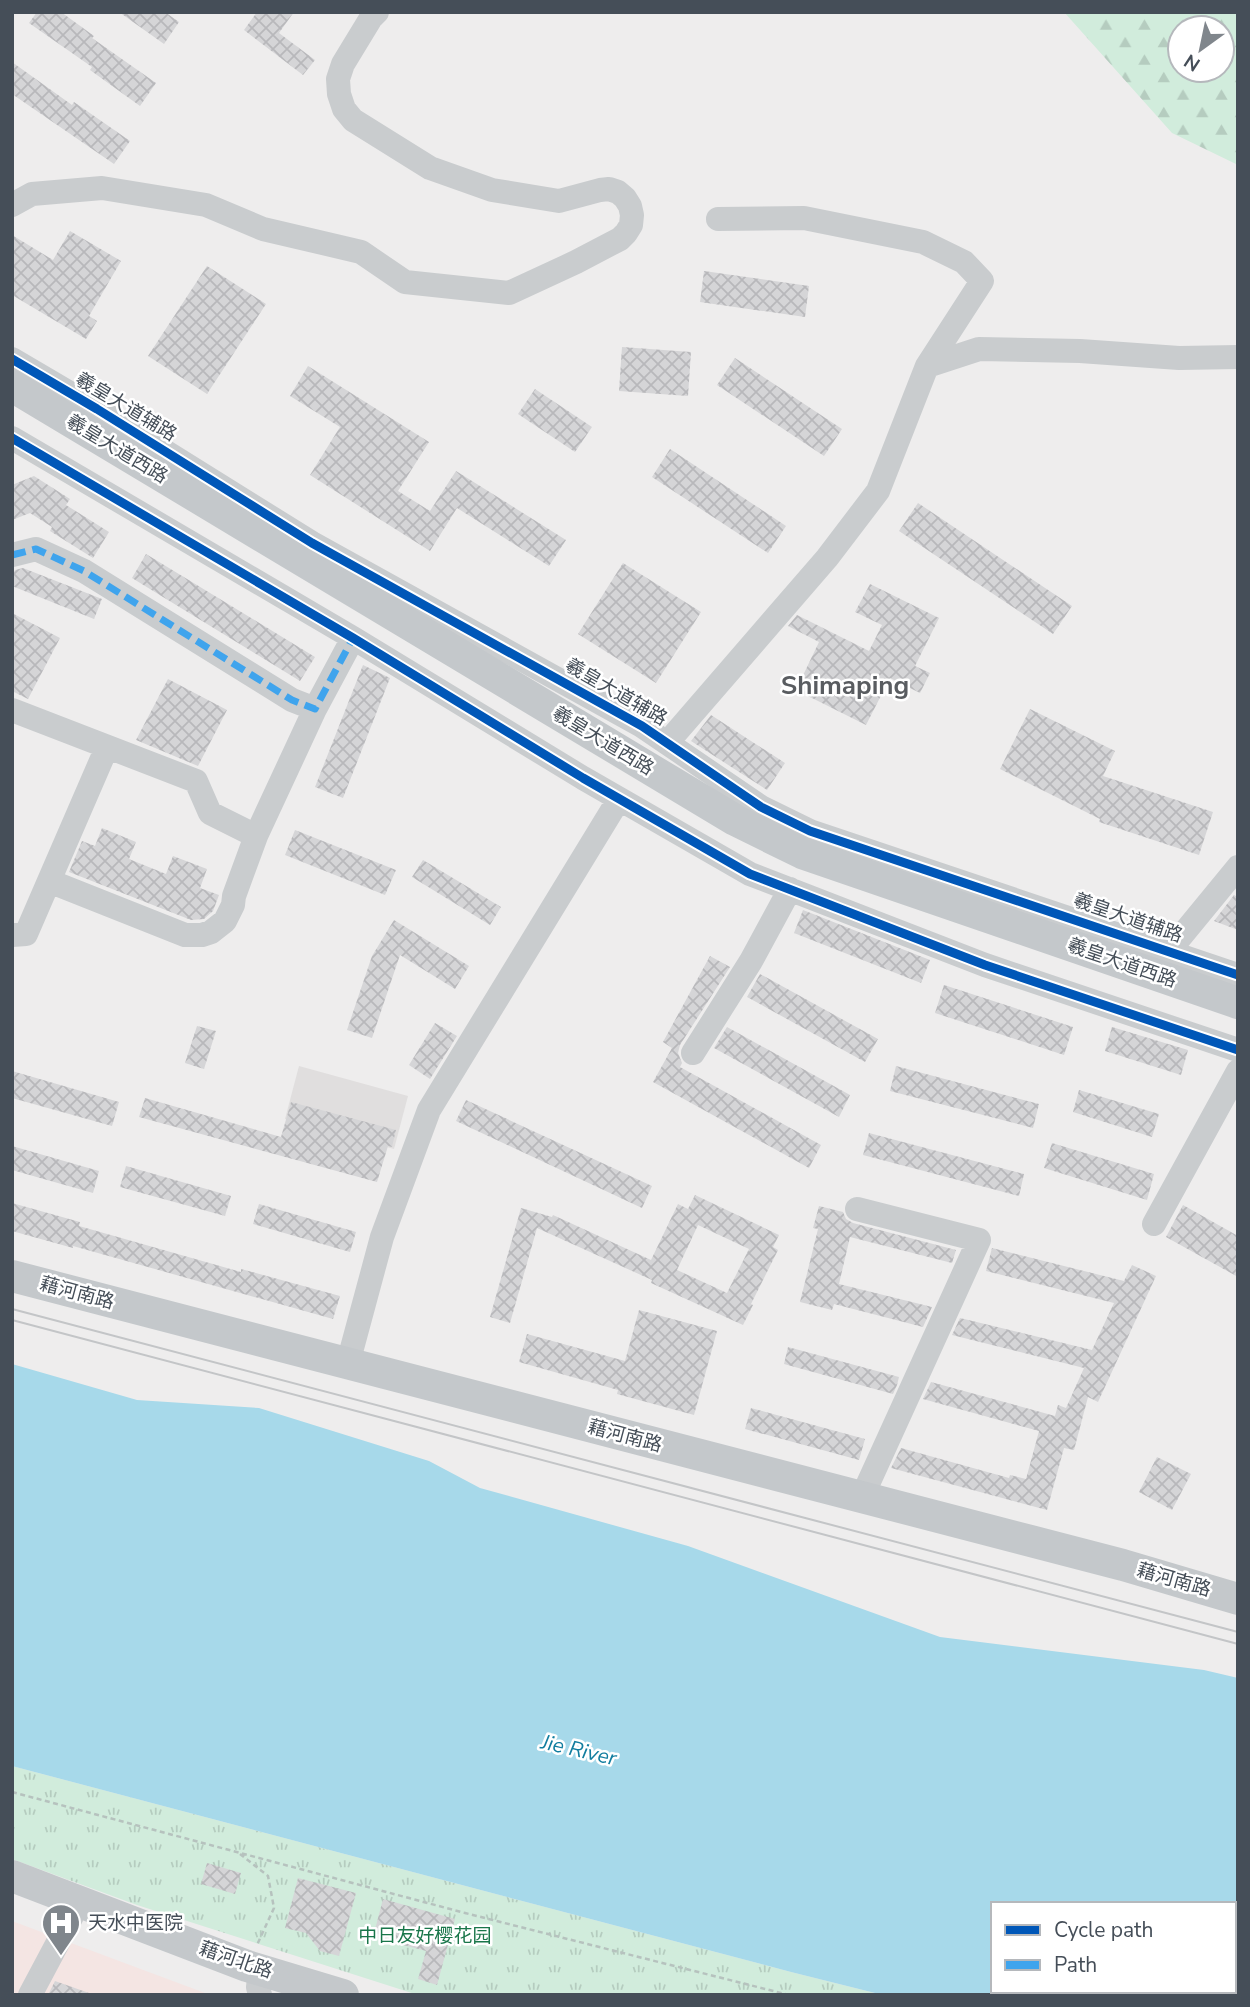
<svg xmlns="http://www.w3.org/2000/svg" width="1250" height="2007" viewBox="0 0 1250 2007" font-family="'Nunito Sans','Noto Sans SC',sans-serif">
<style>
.education{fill:#e0dede}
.medical{fill:#f4e5e3}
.forest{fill:url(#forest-firs);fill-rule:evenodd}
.park{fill:url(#park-tufts)}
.water{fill:#a7d9ea;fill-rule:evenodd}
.building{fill:url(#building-cross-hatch);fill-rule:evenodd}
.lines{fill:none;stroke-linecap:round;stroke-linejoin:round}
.path{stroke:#b6c2be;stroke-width:2.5;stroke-dasharray:5 3.5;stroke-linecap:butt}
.minor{stroke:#c9ccce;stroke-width:24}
.major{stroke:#c4c8cb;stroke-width:32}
.tram{stroke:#c3c5c7;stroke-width:2}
.quiet{stroke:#3fa4ed;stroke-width:7;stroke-dasharray:14 7;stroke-linecap:butt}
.cycleway-casing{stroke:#fff;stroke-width:13}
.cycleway{stroke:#0057b8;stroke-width:9}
.labels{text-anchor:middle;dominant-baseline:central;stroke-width:5;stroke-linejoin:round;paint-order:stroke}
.street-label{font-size:19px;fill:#454e58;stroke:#fff}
.poi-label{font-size:19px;fill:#454e58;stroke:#fff;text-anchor:start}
.park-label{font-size:19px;fill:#19764a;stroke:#fff}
.water-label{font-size:21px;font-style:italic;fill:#117d9f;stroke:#fff}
.district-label{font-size:26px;font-weight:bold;fill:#595c60;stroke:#fff}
</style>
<defs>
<pattern id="forest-firs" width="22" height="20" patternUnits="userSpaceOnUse" patternTransform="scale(1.75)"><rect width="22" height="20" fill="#d1ecdc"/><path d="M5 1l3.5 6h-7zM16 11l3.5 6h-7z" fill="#b5ccbf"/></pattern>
<pattern id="park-tufts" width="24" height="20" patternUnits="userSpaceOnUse" patternTransform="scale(1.75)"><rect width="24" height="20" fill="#d1ecdc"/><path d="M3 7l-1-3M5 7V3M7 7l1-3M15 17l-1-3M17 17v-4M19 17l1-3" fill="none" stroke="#b5ccbf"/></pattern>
<pattern id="building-cross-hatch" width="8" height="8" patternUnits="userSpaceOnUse" patternTransform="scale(1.75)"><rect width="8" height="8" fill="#d5d5d7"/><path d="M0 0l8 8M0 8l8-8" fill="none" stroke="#b8b8bb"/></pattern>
</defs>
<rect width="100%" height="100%" fill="#eeeded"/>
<path class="education" d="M299,1066L408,1096L394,1149L285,1119Z"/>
<path class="medical" d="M12,1921L205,1993L204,1995H12Z"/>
<path class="forest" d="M1064,12H1238V165L1172,133ZM1180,28H1222V70H1180Z"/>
<path class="park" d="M12,1766L791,1972L883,1995H418L137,1905L12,1859Z"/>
<path class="water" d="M12,1364L137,1400L259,1408L429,1461L480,1488L688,1546L940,1637L1204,1670L1238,1678V1995H883L791,1972L12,1766ZM993,1904H1234V1991H993Z"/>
<path class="building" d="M37,12H61L94,36L92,38L156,83L140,106L90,70L92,67L29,23Z
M119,12H165L179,22L164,44Z
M257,12H294L279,33L315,60L303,75L244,30Z
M12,62L72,105L74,102L130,141L114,164L12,94Z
M70,231L121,261L89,316L97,321L86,339L12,295V235L53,260Z
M207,266L266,304L207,394L148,356Z
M704,271L809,286L805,317L700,302Z
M622,347L691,352L688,396L619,391Z
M735,358L842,429L824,456L717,385Z
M308,366L429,442L398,491L430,511L456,471L566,540L549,566L457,508L430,551L310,475L340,427L290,396Z
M535,389L592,427L575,452L518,414Z
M670,449L786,526L768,553L652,477Z
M34,476L70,499L66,505L109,532L93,558L50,531L52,527L30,513L12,520V485Z
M918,503L1072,606L1053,634L899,531Z
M146,554L315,657L300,681L132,578Z
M623,563L701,612L656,683L578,634Z
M23,568L102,599L94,619L12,586V575L15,570Z
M870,584L939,618L915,666L930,673L920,693L890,678L866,725L796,690L819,642L788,626L797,615L869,651L882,625L855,612Z
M12,613L60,638L28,699L12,691Z
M363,665L390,678L343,798L315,787Z
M168,679L227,710L198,766L136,740Z
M1030,709L1115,751L1103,776L1213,812L1199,855L1099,822L1100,819L1000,769Z
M711,715L785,763L767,790L691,741Z
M102,828L136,842L129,859L166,874L173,856L207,869L200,888L219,895L213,911L204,919L191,920L69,872L82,841L95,846Z
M295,830L396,870L385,895L285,855Z
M423,860L501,907L490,925L412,877Z
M1234,895L1238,897V930L1214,921Z
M803,910L930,960L921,983L794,933Z
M394,920L469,966L455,989L400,955L372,1038L347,1030L372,956Z
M710,956L730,967L680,1045L678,1053L682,1063L680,1067L821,1145L809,1168L653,1082L672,1048L663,1042Z
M760,974L878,1039L865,1062L747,997Z
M944,985L1073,1027L1064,1055L935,1013Z
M435,1023L457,1036L430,1079L409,1065Z
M197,1026L216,1031L204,1069L185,1063Z
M727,1027L850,1095L839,1117L714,1048Z
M1112,1027L1188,1050L1181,1075L1105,1051Z
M896,1066L1039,1104L1033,1128L890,1091Z
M12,1071L119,1102L112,1126L12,1098Z
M1079,1090L1159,1114L1152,1137L1073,1112Z
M145,1098L281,1137L291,1102L396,1130L392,1147L388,1146L377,1182L139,1117Z
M466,1100L652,1186L642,1208L456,1121Z
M869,1133L1024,1174L1019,1196L863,1155Z
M1052,1143L1154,1174L1147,1200L1044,1168Z
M12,1146L99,1171L93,1193L12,1170Z
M126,1166L231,1196L225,1216L120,1187Z
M695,1195L779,1235L773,1247L778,1250L751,1304L753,1305L743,1325L651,1283L652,1280L537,1228L510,1323L490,1317L521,1208L552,1217L553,1215L651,1260L678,1204L688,1209ZM698,1225L749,1249L727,1293L677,1270Z
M12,1203L80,1222L79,1226L241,1272V1269L340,1296L333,1319L73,1246V1248L12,1231Z
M259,1204L356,1232L350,1252L253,1224Z
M1183,1205L1238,1236V1277L1166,1237Z
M819,1206L843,1212L846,1219L853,1223L956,1250L952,1263L850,1237L839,1284L932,1307L923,1327L834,1304L832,1310L800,1302L818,1229L813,1228Z
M992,1248L1124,1281L1132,1265L1156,1276L1098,1402L1088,1397L1074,1450L1064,1448L1047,1510L891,1468L901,1448L1009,1478L1010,1475L1026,1479L1039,1431L923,1399L931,1382L1055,1416L1058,1405L1066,1408L1084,1368L952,1335L960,1318L1092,1350L1114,1303L986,1271Z
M639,1310L717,1331L694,1415L617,1394L618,1390L519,1362L527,1334L625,1361Z
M788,1347L899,1377L897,1385L893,1394L784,1364Z
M751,1408L865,1439L859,1460L745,1429Z
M1157,1457L1191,1474L1172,1510L1139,1492Z
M207,1863L241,1873L235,1894L201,1884Z
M298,1878L356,1893L339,1956L320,1951L306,1933L285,1928Z
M383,1899L455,1919L437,1985L418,1979L426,1951L373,1937Z
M55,1981L89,1993V1995H48Z"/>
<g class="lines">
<path class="path" d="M12,1792L465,1913L789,1995
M240,1854L268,1876L274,1908L257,1945"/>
<path class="minor" d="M12,205L32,194L102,188L206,205L263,229L361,252L405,282L509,293L576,262L620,239L626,233L631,225L632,215L630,206L625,198L618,192L609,189L600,190L559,201L492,190L430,168L353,120L344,109L339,94L338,79L343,64L371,18L377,12
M12,359L97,409L312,543L642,726L761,807L810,831L1238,975
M927,366L979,349L1080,351L1179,358L1238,357
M12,438L353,638L583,778L750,874L985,965L1238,1050
M12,555L36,549L84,571L292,700L315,709L353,638
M12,710L196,781L210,813L256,836L315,709
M667,743L827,558L878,491L927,366L982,281L964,262L923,242L804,218L718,219
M49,881L185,935H202L211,932L225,921L233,905L234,896L256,836
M12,935L26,934L107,747
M1169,951L1238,867
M693,1053L751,961L790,889
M857,1209L979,1240L862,1497
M1154,1224L1238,1071
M348,1363L382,1237L429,1110L619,799
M30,1995L72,1916
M260,1995L258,1987L260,1970"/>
<path class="major" d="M12,386L735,820L802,853L1238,1003
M12,1276L1123,1565L1238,1599
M12,1876L247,1966L343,1995"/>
<path class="tram" d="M12,1309L1238,1632
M12,1320L1238,1644"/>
<path class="quiet" d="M12,555L36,549L84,571L292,700L315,709L353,638"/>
<defs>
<path id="cycleway" d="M12,359L97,409L312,543L642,726L761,807L810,831L1238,975
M12,438L353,638L583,778L750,874L985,965L1238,1050"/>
</defs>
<use href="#cycleway" class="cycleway-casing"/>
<use href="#cycleway" class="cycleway"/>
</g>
<defs>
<symbol id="hospital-pin" viewBox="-11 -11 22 30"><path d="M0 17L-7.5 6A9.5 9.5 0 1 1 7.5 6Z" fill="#80868c" stroke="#fff"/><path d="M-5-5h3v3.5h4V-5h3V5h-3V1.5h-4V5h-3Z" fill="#fff"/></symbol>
</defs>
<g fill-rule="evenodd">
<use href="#hospital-pin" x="39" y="1901" width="44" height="60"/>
</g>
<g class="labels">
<g class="street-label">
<text transform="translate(126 407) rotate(31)">羲皇大道辅路</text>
<text transform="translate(117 449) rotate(31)">羲皇大道西路</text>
<text transform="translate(616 692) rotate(30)">羲皇大道辅路</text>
<text transform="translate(603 741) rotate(31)">羲皇大道西路</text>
<text transform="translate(1128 918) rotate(19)">羲皇大道辅路</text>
<text transform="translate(1122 963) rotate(19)">羲皇大道西路</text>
<text transform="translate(77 1293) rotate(15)">藉河南路</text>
<text transform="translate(625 1436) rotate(15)">藉河南路</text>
<text transform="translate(1174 1580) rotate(16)">藉河南路</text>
<text transform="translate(236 1960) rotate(19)">藉河北路</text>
</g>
<g class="poi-label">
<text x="88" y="1923">天水中医院</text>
</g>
<g class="park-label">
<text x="425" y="1936">中日友好樱花园</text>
</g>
<g class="water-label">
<text transform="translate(579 1750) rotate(13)">Jie River</text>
</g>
<g class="district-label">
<text x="845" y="685">Shimaping</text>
</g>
</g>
<rect width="1250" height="2007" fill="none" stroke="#454e58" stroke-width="28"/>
<rect x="991" y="1902" width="245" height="91" fill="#ffffff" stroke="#b5b8bc" stroke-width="2"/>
<rect x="1005" y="1925" width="35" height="10" fill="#0057b8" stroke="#b5b8bc" stroke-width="2"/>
<text x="1054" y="1937" font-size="21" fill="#454e58">Cycle path</text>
<rect x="1005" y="1960" width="35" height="10" fill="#3fa4ed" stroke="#b5b8bc" stroke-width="2"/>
<text x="1054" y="1972" font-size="21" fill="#454e58">Path</text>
<g transform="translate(1201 49) rotate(213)"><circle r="33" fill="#ffffff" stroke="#b5b8bc" stroke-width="2"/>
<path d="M0-5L12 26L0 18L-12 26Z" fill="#80868c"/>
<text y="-10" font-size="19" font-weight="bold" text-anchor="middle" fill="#454e58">N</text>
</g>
</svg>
